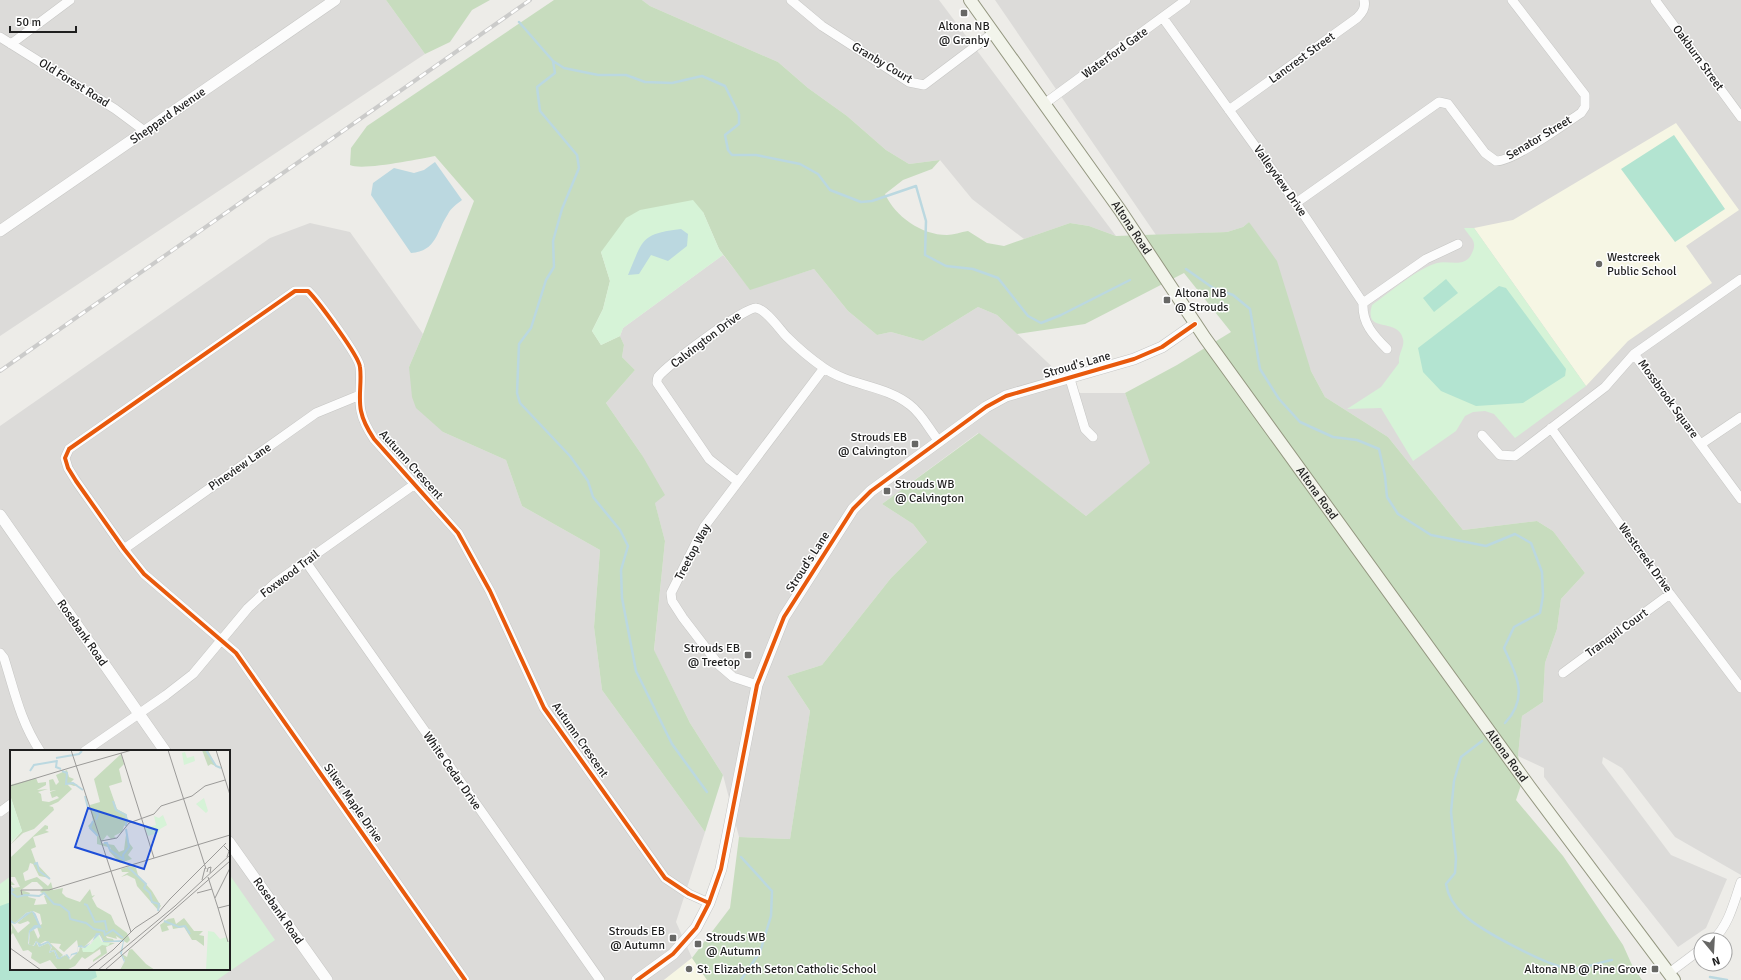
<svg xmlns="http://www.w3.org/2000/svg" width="1741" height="980" viewBox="0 0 1741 980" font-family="Signika,sans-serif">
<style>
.residential{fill:#dcdbd9;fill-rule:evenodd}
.education{fill:#f6f6e4}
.forest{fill:#c7dcbe}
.park{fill:#d6f3d7}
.pitch{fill:#b3e4d1}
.water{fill:#bbd8e0}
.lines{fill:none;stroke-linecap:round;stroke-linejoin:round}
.stream{stroke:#bbd8e0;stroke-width:2.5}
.minor-casing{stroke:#c6c6c4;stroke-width:10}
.tertiary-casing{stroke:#c6c6c4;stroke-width:12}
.secondary-casing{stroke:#949780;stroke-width:14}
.minor{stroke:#fcfcfc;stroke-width:9}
.tertiary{stroke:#fcfcfc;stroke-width:11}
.secondary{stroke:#f2f4eb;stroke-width:12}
.rail-casing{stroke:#cbcbca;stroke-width:4}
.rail{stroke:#fff;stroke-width:2.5;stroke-dasharray:8;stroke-linecap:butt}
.cycleway-casing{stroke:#fff;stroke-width:6}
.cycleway{stroke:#e8590c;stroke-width:4}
.poi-dot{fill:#676765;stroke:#fff;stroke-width:1.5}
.labels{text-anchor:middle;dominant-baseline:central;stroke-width:3;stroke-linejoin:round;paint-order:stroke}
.poi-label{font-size:12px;fill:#1f1f1f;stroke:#fff;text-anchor:start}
.street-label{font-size:12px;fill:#1f1f1f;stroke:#fff}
.inset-river{fill:none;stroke:#bbd8e0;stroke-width:2}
.inset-road{fill:none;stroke:#9b9a98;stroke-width:1}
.view{fill:#1d4ed8;fill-opacity:0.15;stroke:#1d4ed8;stroke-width:2}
.inset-edge{fill:none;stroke:#1f1f1f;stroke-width:2}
</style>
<rect width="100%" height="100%" fill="#edece8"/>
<path class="residential" d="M0,0H386L425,54L0,336Z
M642,0H939L1116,236L1089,226L1070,223L1024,239L972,199L940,160L909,164L886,150L847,116L808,88L778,62L650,6Z
M995,0H1741V875L1675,837L1622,768L1603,757L1602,763L1671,855L1727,879L1706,928L1678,947L1544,777V768L1518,756L1522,716L1543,702L1545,663L1557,629L1561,599L1585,573L1553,531L1537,521L1463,530L1388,437L1325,397L1311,371L1249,222L1243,227L1227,232L1156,235Z
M310,223L350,232L423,334L409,367L443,432L506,460L522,506L600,550L594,627L602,690L705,832L676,922L692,958L664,980H0V426L270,238ZM11,751H229V969H11Z
M723,255L750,289L814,269L848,311L877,335L891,332L923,341L978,307L997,315L1080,393H1125L1151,463L1086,516L978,433L882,504L913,524L927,542L891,578L822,665L787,676L810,711L790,839L739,837L723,775L690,723L654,651L665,541L642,455L606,403L635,370L622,357L624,345L620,336L623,328Z"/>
<path class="education" d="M1676,123L1739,210L1686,246L1712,283L1628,341L1586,386L1474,228L1513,220Z
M692,958L707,980H664Z"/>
<path class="forest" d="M386,0H490L472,10L450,42L425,54Z
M554,0H642L650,6L778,62L808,88L847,116L886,150L909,164L940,160L932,169L903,180L885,194C895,216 921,235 947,235C953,235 961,232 968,231L987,243L1004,246L1070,223L1089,226L1116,236L1227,232L1243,227L1249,222L1277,261L1311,371L1325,397L1388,437L1463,530L1537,521L1553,531L1585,573L1561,599L1557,629L1545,663L1543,702L1522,716L1518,756L1524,776L1516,800L1563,856L1623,945L1632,965L1642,980H707L692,958L730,908L739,837L790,839L810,711L787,676L822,665L891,578L927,542L913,524L882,504L979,433L1086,516L1150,463L1125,393L1177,365L1231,332L1184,273L1085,324L1017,334L997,315L978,307L923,341L891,332L877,335L848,311L814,269L750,290L719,249L703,212L601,252L610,281L603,309L592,331L601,345L620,336L624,345L622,357L635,370L606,403L642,455L665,495L655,503L665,541L654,650L690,723L723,775L705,832L602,690L594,627L600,550L522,506L506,460L443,432L416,408L412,397L409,367L423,334L474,201L435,156C419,159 362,171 350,165L351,148L367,126Z"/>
<path class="park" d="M693,200L703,212L719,249L723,255L623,328L620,336L601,345L592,331L603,309L610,281L601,252L626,218L640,210Z
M1464,228H1474L1586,386L1515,438L1494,414L1485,411L1473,412L1465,416L1456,431L1413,461L1381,408L1347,409L1381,387L1399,363C1398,353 1405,347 1403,339C1398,316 1363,335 1372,305C1389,293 1418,268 1437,263C1448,260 1464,268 1471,255C1479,241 1470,238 1464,228Z
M229,874L275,940L217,980H0V884L11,876V969H229Z"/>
<path class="pitch" d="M1674,135L1725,209L1675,242L1621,169Z
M1446,279L1458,293L1434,312L1423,298Z
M1499,286L1506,288L1566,369L1565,376L1523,403L1476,406L1441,391L1423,372L1418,348Z
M11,902V969H95L97,977L91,980H0V906Z"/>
<path class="water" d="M435,162L462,200C457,204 451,208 448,214C436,232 437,251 411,253L371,195L373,183L394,168L414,173L424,170Z
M681,229L688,234L687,246L668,261L651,255L639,274L628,275C643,240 640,234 681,229Z"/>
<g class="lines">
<path class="stream" d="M519,22L553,61L564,68L598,75H626L645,82L672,83L702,76L725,86L739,114V124L725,135L728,150L732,155H756L800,164L818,174L830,190L861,202L872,201L916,186L926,221L925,255L946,266L973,269L998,278L1028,316L1041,323L1061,315L1130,280
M553,61L555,73L537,87L540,111L577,155L579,168L562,209L553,241L554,267L546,280L531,328L519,344L517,393L520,403L570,456L588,481L593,497L620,530L628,546L621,570L622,598L636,671L672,744L707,792
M1186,269L1213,288L1233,295L1250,309L1260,369L1279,399L1300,422L1333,437L1357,440L1379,449L1385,476L1387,497L1398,514L1431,535L1486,546L1515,534L1531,543L1542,572L1543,596L1540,613L1514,627L1504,648C1517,677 1529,697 1505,723
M1482,741L1461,757L1454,781L1451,812L1456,858L1455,873L1446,884C1448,896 1455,907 1464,915C1480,930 1552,969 1573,969C1585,968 1600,962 1612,960
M1710,977L1727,980
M741,980L760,952L771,916L772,891L741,857"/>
<defs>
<path id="minor" d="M791,0L822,26L909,82L924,85L993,33
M1655,0L1741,117
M1163,18L1296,203L1363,303C1362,323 1373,335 1387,349
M0,37L115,109L146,132
M11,44L70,0
M1044,104L1186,0
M1229,110L1357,18C1362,13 1366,8 1364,0
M1296,203L1439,102L1448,104L1485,153L1496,161C1514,161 1564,124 1581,113L1585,107V95L1512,0
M1363,303L1426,259L1458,244
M1634,354L1741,499
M1070,379L1085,429L1093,437
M1551,428L1670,594L1741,688
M1482,435L1500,455L1515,456L1605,387L1634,354L1741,279
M1701,444L1741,417
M738,482L709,459L657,383C657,382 657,379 658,377C666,366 746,306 756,308C766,309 780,330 787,337C798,348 811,359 824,368C850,386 885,385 910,405C922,414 929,429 938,440
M124,549L316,413L360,395
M306,562L600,980
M0,653L4,658C15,693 20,720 40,751
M1563,673L1670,594
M757,685L733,677L719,665L683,618L672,601L671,593L704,527L824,368
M85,751L166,695L193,674L248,608L275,583L415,484
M0,812L11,804
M1713,940C1729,925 1734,902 1741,882
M1669,973L1701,949
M465,980L236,653L144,574L124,549L76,481L68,468L65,458L69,449L295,291H308C318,301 359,356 360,367C362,382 358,397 361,411C363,421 368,430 374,439L458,533L490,591L544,708L665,878L689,894L709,903"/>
<path id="tertiary" d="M0,231L335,0
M0,515L165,751
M229,842L327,980
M637,980L673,954L696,928L709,903L721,869L757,685L784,617L853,509L871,491L986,407L1006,396L1134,359L1162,347L1195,324"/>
<g id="secondary">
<path id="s1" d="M970,0L1120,210L1205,338L1529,786L1674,980"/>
</g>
</defs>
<use href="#minor" class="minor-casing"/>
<use href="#tertiary" class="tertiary-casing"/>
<use href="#secondary" class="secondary-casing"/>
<use href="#minor" class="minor"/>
<use href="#tertiary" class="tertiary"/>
<use href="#secondary" class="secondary"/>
<defs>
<path id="rail" d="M0,371L530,0"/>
</defs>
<use href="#rail" class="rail-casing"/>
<use href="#rail" class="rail"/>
<defs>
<path id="cycleway" d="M465,980L236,653L144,574L124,549L76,481L68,468L65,458L69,449L295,291H308C318,301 359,356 360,367C362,382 358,397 361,411C363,421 368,430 374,439L458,533L490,591L544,708L665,878L689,894L709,903
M637,980L673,954L696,928L709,903L721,869L757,685L784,617L853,509L871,491L986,407L1006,396L1134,359L1162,347L1195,324"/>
</defs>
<use href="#cycleway" class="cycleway-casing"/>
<use href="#cycleway" class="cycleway"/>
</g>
<g class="poi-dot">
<rect x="960" y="9" width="8" height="8" rx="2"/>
<circle cx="1599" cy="264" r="4"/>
<rect x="1163" y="296" width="8" height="8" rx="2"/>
<rect x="911" y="440" width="8" height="8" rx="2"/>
<rect x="883" y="487" width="8" height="8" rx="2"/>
<rect x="744" y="651" width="8" height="8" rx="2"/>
<rect x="669" y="934" width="8" height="8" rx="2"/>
<rect x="694" y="940" width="8" height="8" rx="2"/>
<circle cx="689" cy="969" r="4"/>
<rect x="1651" y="965" width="8" height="8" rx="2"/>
</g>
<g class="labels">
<g class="poi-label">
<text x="964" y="26" text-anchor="middle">Altona NB<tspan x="964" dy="14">@ Granby</tspan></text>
<text x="1607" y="257">Westcreek<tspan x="1607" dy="14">Public School</tspan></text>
<text x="1175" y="293">Altona NB<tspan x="1175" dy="14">@ Strouds</tspan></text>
<text x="907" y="437" text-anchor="end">Strouds EB<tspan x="907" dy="14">@ Calvington</tspan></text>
<text x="895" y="484">Strouds WB<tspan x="895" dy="14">@ Calvington</tspan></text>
<text x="740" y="648" text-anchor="end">Strouds EB<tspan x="740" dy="14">@ Treetop</tspan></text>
<text x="665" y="931" text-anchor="end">Strouds EB<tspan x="665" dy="14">@ Autumn</tspan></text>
<text x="706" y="937">Strouds WB<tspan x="706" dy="14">@ Autumn</tspan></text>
<text x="697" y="969">St. Elizabeth Seton Catholic School</text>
<text x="1647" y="969" text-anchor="end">Altona NB @ Pine Grove</text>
</g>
<g class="street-label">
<text transform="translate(1115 53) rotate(-36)">Waterford Gate</text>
<text transform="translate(1302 58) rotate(-36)">Lancrest Street</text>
<text transform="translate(1698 58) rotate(54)">Oakburn Street</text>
<text transform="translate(882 63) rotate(31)">Granby Court</text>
<text transform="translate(74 83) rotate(32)">Old Forest Road</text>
<text transform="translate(168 116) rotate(-35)">Sheppard Avenue</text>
<text transform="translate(1539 138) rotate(-31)">Senator Street</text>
<text transform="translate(1280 181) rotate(55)">Valleyview Drive</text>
<text stroke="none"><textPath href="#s1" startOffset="279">Altona Road</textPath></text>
<text transform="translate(706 340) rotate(-37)">Calvington Drive</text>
<text transform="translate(1077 365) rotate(-16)">Stroud's Lane</text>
<text transform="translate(1668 399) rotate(54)">Mossbrook Square</text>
<text transform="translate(411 465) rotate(48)">Autumn Crescent</text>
<text transform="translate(240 467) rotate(-35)">Pineview Lane</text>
<text stroke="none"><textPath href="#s1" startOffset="603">Altona Road</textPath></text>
<text transform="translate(693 552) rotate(-62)">Treetop Way</text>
<text transform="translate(1645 558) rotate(54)">Westcreek Drive</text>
<text transform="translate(808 562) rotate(-57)">Stroud's Lane</text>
<text transform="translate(290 574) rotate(-37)">Foxwood Trail</text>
<text transform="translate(82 633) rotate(55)">Rosebank Road</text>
<text transform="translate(1617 633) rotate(-36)">Tranquil Court</text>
<text transform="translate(580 740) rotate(55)">Autumn Crescent</text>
<text stroke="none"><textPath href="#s1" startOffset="927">Altona Road</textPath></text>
<text transform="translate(452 771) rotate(55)">White Cedar Drive</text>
<text transform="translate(353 803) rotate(55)">Silver Maple Drive</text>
<text transform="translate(278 911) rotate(55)">Rosebank Road</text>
</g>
</g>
<g transform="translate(10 750)">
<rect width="220" height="220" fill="#edece8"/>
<path d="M192,0H198L206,16L212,19L201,14L198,16ZM111,4L114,14L109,19L112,32L99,36L107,59L116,64L119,72L114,76L112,82L104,86L106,88L101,89L97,85L91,93L104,95L109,102L114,100L117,77V90L123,98L118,105L122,109L110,113L99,101L101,98L87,94V86L78,76L83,71L80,55L90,52L84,29ZM57,20L59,27L64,29L61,32L68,35L64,36L56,33L62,39L48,52L39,56L43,57L44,60L24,79L13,83L0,95L12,81L0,45V35L26,28L28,33L36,32V35L27,40L38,39L28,42L31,44L32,51L39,52L49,48L47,46L42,48L40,42L46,40L40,41L39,30L43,29L46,35L49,32L46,25ZM35,75L38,76V79L35,80L39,82L23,87L26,97L21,99L26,113L40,128L29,126L23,114L20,113L18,120L13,123L15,131L27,127L38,136L41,132L43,140L53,138L52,143L56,147L70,152L80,139L82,146L85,145L82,148L87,157L101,165L105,174L117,183L120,190L117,193L106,186L107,189L96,186L97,188L103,189L104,191H94L88,183L74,197L68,196L67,190L54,202L49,198L51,194L40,193L53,205L49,209L45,200L40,201L42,197L39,192L35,191L30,194L26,191L23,196L19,194L20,181L24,180L28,189L30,186L27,177L32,174L30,164L23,161L16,163L5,173L1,171L0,130L5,135H1L3,138L10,137L5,127H0V108ZM22,132H27L33,138L30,142L37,145L34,146L37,154L24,155L26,149L18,147L20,143L11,140ZM121,116L126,118L128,125L142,141L151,156L148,160L127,136L125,129L117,125L111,127L119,122H112L111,119ZM22,161L29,175L19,181L18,194L24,196L26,192L29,197L38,193L41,197L39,203L44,201L47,209L57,205L60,210L69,201L70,196L75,201L94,192L105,193L96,197L97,203L83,212V210L91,204L90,199L75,209L72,207L65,216L56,220H48L40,210L30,214L21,208L22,203L18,200L13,201L3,183L0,186L2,178L0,171L8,183L20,173L18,171L10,174L7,173ZM164,168L166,174L174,168L184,181H193L189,185L194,186V196L186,190H182L174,177L163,179L162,175L157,176L159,180L152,182L150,175L158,169ZM122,199L136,214L145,220H110L115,211L112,204L117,207L119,200Z" fill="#c7dcbe" fill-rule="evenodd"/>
<path d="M175,2L177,8L184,6L185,11L174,15L172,3ZM0,45L12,81L0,93ZM194,48L198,61L196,63L186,54ZM153,65L157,75L150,79L148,83L138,86L135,78L146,75L144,66L149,68ZM198,181L204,182L210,189L217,187L220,196V220H196ZM88,184L92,192L100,193L98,196L92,195L83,202H73L72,199L81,194Z" fill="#d6f3d7"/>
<path d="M23,161L26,165L30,176L20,182L18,194L24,196L26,191L31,194L38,191L42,196L40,201L45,200L49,208L57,204L60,208L61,204L67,202L68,196L72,195L73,197L82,192L86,183H90L94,191L114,190L112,204L115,211L108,220L114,212L110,203L113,192H93L90,184L75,198L68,197L67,204L62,205L59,209L56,205L50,209H47L44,201L39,203L41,197L38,193L29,197L27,192L25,196L19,195L18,192L19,181L25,175H29L22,162L5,174L1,173L0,169L5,173L16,163Z" fill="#bbd8e0"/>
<path class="inset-river" d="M196,0L206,16L211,18M46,8L69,4L72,1M47,10L46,17L51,19M20,21L24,15L47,11M52,21L57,23L56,34L63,33L73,40M75,46L78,58M103,51L106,60L116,65V76M83,60L88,65L86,70M83,71L80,78L88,86M94,93H97L100,100L113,109M114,112L113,105L119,97L116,79M24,114L27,113L29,121L40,129M118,117L136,134L134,138L140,143L142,152L149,154L148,161M0,137L3,140L0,142L7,147L15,145L29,146L34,143L44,154L50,155L59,162L60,169L76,173L84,179L94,181L95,185L103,180L113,188M74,154L77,155L85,172L95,171L97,181M154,171L169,177L175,176L180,184M20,181L25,176L30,177L24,163"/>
<path class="inset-road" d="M61,0L121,182M158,0L196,119M206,0L220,45M111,3L144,108M66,16L122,0M0,36L66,16M91,91L107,88L119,73L144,64L151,56L182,46L195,36L215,30M213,95L219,101L217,107M197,122L198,118L201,117L200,123M198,127L208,158M192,130L195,118M187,143L202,139M12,145L11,140H39L220,85M205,148L220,118M159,150L216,93M218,192L208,158L220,155M0,198L31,220M77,220L103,200L125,178L148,163L160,149M88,220L165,156L220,105M95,220L220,111"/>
<path class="view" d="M78,58L147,80L134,119L65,97Z"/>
<rect width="220" height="220" class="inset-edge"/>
</g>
<g transform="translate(1713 952) rotate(162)"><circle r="19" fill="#ffffff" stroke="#a5a5a5"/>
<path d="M0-3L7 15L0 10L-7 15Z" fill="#676765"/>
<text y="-6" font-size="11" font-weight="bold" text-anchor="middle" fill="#1f1f1f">N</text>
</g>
<path d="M10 26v6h66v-6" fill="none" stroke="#1f1f1f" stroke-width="2"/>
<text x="16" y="26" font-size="12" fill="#1f1f1f" stroke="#ffffff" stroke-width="3" paint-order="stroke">50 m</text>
</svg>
